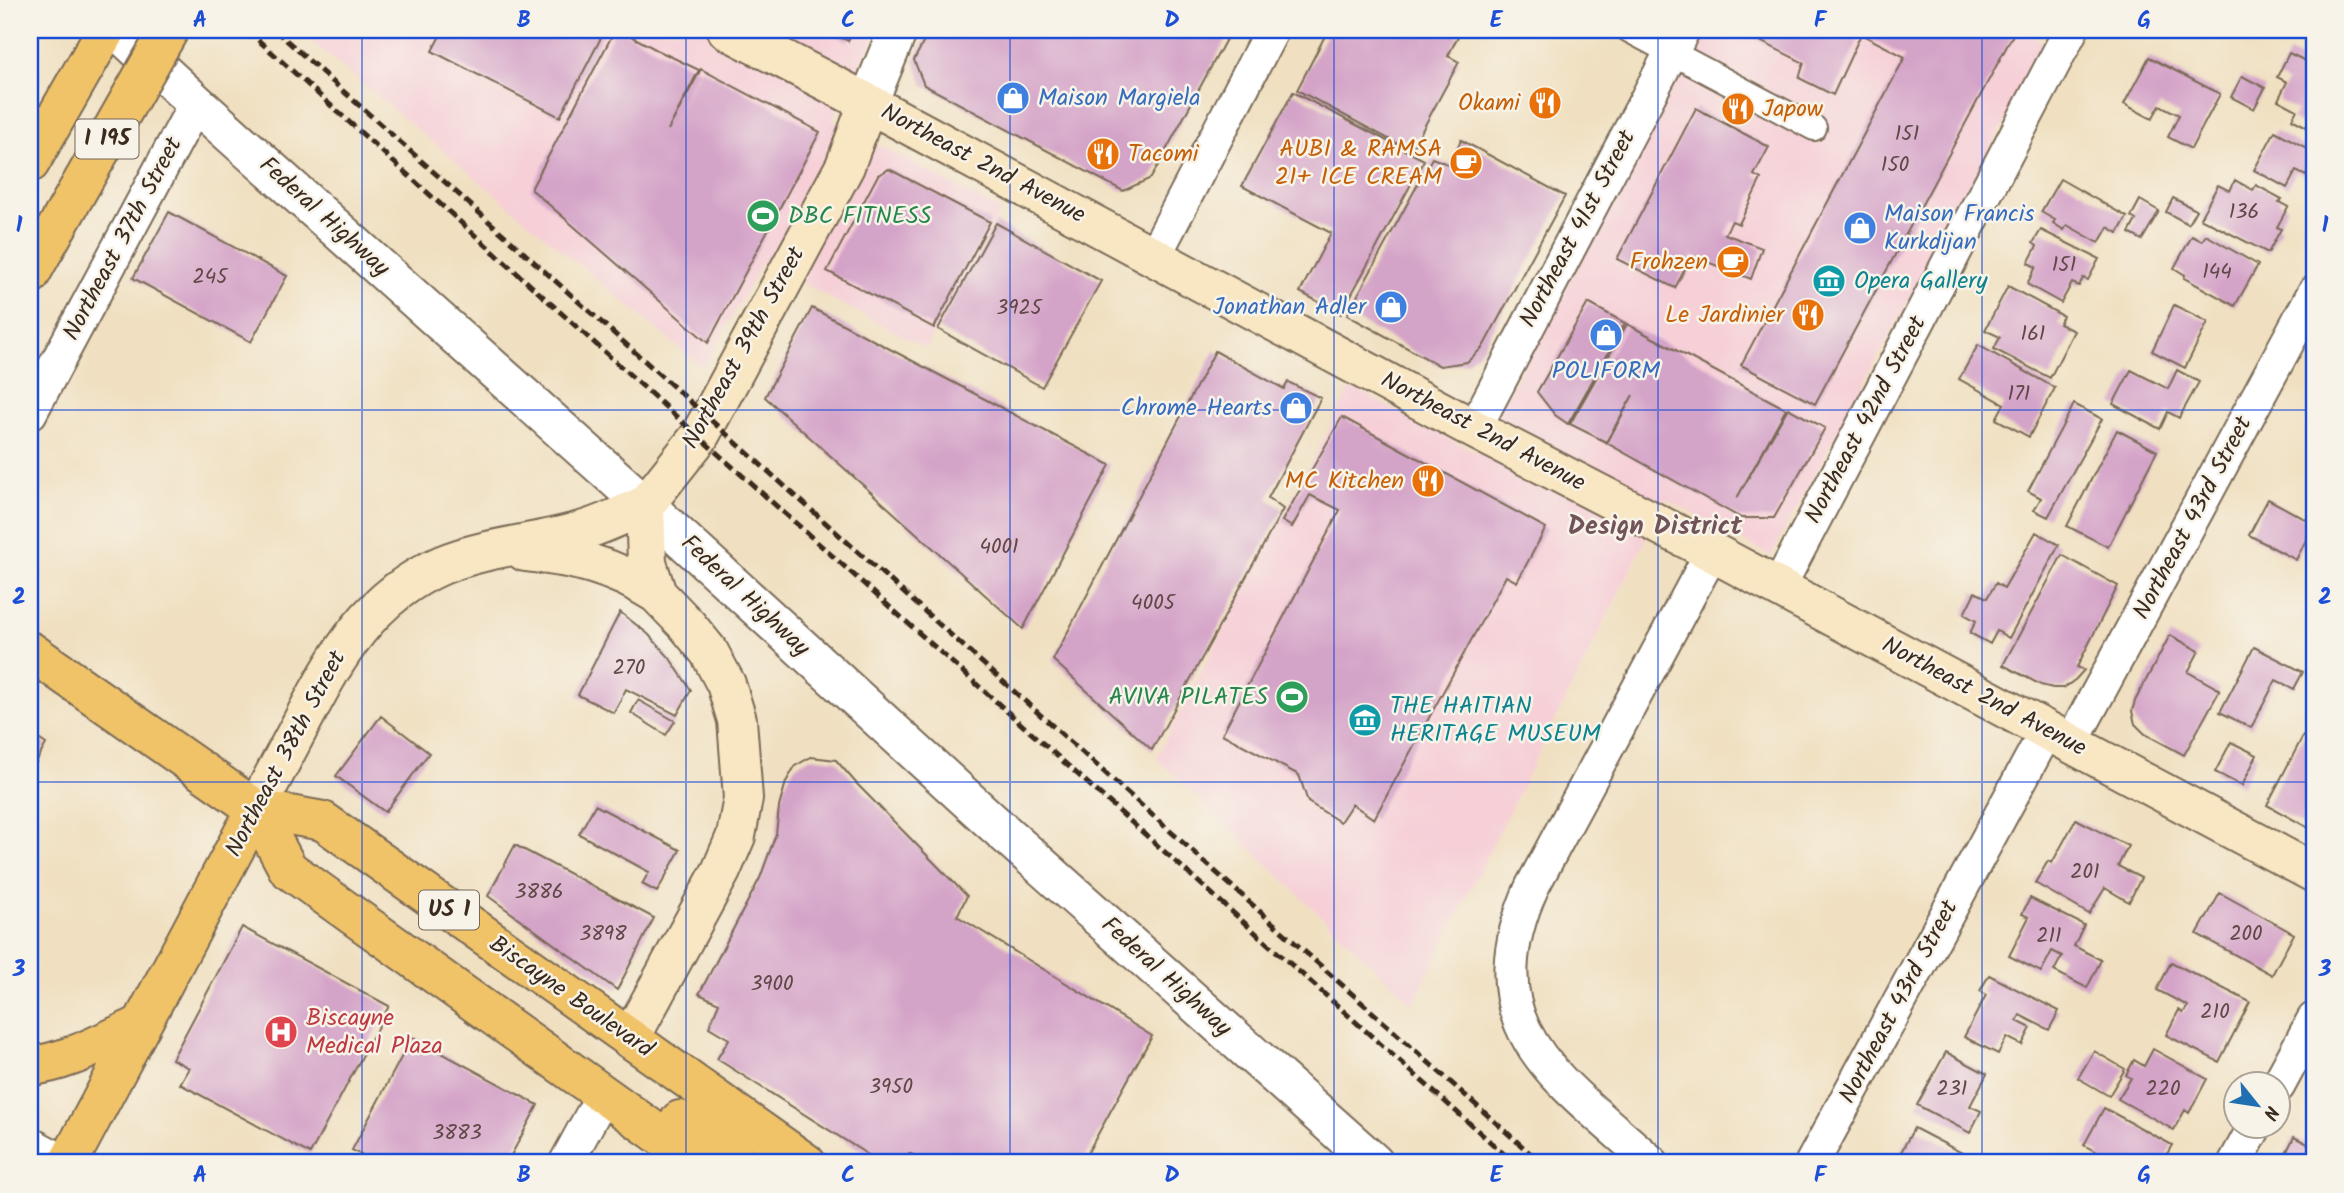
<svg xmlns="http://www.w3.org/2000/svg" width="2344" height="1193" viewBox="0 0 2344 1193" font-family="Kalam,sans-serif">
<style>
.built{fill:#f6cfd7}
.building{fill:#d4a3c8}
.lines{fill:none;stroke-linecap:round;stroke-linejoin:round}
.pedestrian-casing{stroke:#7a6a57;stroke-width:28}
.minor-casing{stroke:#7a6a57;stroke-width:37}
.tertiary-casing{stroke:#7a6a57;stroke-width:42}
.secondary-casing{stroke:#7a6a57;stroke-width:42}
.primary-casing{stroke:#7a6a57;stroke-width:42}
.motorway-casing{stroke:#7a6a57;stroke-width:42}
.pedestrian{stroke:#fff;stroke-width:24}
.minor{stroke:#fff;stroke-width:33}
.tertiary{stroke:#fff;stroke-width:38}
.secondary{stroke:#f9e7c3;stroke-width:38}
.primary{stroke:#f1c369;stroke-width:38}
.motorway{stroke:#f1c369;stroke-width:38}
.rail{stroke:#3b2a1e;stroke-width:5;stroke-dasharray:10 5;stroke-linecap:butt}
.motorway-bridge-casing{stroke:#7a6a57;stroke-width:42;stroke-linecap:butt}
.motorway-bridge{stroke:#f1c369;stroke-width:38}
.grid{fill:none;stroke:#1d4ed8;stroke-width:2;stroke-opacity:0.55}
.labels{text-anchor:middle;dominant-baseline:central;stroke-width:5;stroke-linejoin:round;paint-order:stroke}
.number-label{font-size:21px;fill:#614848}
.shield{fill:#f7f3e8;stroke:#73665b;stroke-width:2}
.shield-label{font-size:23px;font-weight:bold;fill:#3b2a1e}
.shop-label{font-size:24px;fill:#366cbe;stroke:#f7f3e8;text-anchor:start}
.food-label{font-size:24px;fill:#c56008;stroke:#f7f3e8;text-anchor:end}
.street-label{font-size:24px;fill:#3b2a1e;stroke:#f7f3e8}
.leisure-label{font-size:24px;fill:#27864d;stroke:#f7f3e8;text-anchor:start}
.culture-label{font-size:24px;fill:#0d838f;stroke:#f7f3e8;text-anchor:start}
.health-label{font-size:24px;fill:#be3a42;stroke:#f7f3e8;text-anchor:start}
.neighbourhood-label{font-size:26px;font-weight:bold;fill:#71545a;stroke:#f7f3e8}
.neatline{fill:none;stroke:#1d4ed8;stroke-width:2.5}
.grid-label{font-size:23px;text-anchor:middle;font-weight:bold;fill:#1d4ed8}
</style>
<rect width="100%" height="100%" fill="#f7f3e8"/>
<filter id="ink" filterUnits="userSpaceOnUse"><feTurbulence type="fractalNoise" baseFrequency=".0143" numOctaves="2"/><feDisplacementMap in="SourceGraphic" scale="14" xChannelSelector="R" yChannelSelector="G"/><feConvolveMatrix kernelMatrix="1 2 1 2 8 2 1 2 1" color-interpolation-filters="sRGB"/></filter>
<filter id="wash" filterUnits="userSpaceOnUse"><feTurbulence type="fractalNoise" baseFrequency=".00686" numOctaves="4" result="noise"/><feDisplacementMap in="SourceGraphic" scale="28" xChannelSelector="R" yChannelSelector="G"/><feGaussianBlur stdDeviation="1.57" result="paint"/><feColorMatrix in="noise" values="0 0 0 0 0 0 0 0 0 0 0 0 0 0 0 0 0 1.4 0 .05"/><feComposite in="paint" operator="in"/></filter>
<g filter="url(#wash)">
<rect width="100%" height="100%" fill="#f0e0c1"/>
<path class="built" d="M298,30H879L832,120L1001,211L926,348L762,262L703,368Z
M1699,30H2020L2047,44L1771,556L1666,499L1413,1004L1156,758L1351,387L1477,453Z"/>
<g id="blocks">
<path class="building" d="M443,30H605L560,117L432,51Z
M615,30H620L657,50L699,70L668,130L701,69L820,132L708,343L531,189Z
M825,30H854L848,41Z
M930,30H1231L1151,178L1123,191L924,85L914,60Z
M1323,30H1461L1448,56L1459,62L1411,151L1297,90L1327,32Z
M1738,30L2015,31L1815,404L1741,365L1905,57L1861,34L1833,95L1799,78L1804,63Z
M2289,53L2314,65V131L2292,119L2297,110L2278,100L2287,82L2277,77Z
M2149,57L2220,94L2191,149L2168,137L2179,115L2160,105L2152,119L2124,104Z
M2242,76L2265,88L2254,109L2231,97Z
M1293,92L1424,160L1341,314L1300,292L1331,233L1242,186Z
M1696,108L1769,147L1754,175L1761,179L1739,224L1732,221L1725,234L1762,248L1751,279L1692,256L1675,288L1617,259Z
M2275,131L2314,152V161L2306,176L2296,171L2287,188L2254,170Z
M1461,140L1565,196L1483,347L1467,362L1440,366L1347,315L1432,158L1450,165Z
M889,169L990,222L934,328L827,271L878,175Z
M2060,179L2127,217L2118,233L2108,227L2099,243L2067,225L2064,230L2053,223L2055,220L2041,212Z
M2235,180L2253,190L2256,185L2282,199L2279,202L2288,207L2277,227L2281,229L2268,253L2200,218L2218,185L2230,191Z
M2173,198L2196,210L2188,224L2166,212Z
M2140,200L2159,211L2142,240L2129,233L2136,220L2131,217Z
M169,212L287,276L251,342L133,278Z
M996,223L1101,281L1042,387L938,329Z
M2041,230L2099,259L2088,280L2083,278L2079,286L2072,283L2061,303L2027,284L2036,267L2028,263L2037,246L2033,243Z
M2206,235L2258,265L2235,306L2184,278L2185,275L2174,268L2192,236L2202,241Z
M2008,286L2063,316L2059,324L2074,331L2050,378L1994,349L2000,337L1985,330Z
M1588,303L1625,323L1568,424L1555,415L1537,392Z
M2174,305L2208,322L2185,368L2152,351Z
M812,308L1110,465L1023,629L765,397Z
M1627,324L1786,409L1737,498L1788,408L1825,428L1774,518H1741L1607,443L1633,395L1606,442L1570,424Z
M1978,345L2055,388L2029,437L1996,419L2004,404L1959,379Z
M1215,351L1284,389L1288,382L1321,398L1268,498L1283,509L1152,750L1053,660Z
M2131,370L2168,389L2177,370L2199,382L2179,418L2168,412L2160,429L2113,404Z
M2074,404L2102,419L2048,517L2034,510L2041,498L2028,491Z
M1342,417L1546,528L1517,582L1506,576L1374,819L1352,804L1340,822L1308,802L1299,775L1222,734L1340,510L1310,495L1292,527L1282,521Z
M2117,430L2157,451L2108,547L2067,526Z
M2268,499L2314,524L2296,560L2249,535Z
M2036,532L2059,545L2009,638L1997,631L1990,644L1970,633L1976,621L1964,614L1975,592L1987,598L1996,583L2004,588Z
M2062,555L2118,586L2077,667L2084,670L2076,679L2064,688H2053L2041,685L2003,665Z
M620,612L648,634L669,657L691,690L677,715L626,689L614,713L578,695Z
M2170,635L2199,651L2188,672L2220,690L2184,755L2145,734L2135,724L2132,711L2135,701Z
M2254,647L2303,672L2294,689L2276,680L2251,728L2220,712Z
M638,700L675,721L666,735L631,713Z
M381,716L429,753L385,812L336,776Z
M30,733L46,744L30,773Z
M2303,736L2314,742V831L2267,805Z
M2231,742L2257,755L2242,786L2215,772Z
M811,757L836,760L856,783L967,896L957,916L1152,1036L1082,1163H929L909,1153L902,1163H881L717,1059L729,1039L709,1027L719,1003L699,994L760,878L776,834L779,807L786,782L795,766Z
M595,805L680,850L657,892L642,884L649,872L579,834Z
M2076,819L2128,846L2118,866L2141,878L2129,902L2105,888L2089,914L2035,883L2048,861L2052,863Z
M515,845L654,918L617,990L488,896Z
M2220,893L2294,934L2272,975L2197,934Z
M2030,898L2084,925L2074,946L2101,960L2087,988L2054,971L2062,956L2052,951L2041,972L2009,956L2029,917L2022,914Z
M242,927L389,1006L310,1154L180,1084L189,1068L172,1059Z
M2171,962L2250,1002L2219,1062L2166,1035L2179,1010L2183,1013L2188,1006L2157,990Z
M1989,975L2059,1011L2049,1030L2020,1015L2017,1021L2031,1028L2022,1045L2007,1037L1998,1054L1964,1037L1986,995L1980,991Z
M412,1037L538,1105L507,1163H376L352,1150Z
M2153,1049L2207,1079L2189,1113L2185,1110L2174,1130L2118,1099L2131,1078L2126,1075L2134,1060L2144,1066Z
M2094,1051L2125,1069L2109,1096L2078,1078Z
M1946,1052L1987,1074L1970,1106L1981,1111L1970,1133L1917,1105Z
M2104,1108L2172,1145L2162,1163L2151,1160L2149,1163H2094L2100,1154L2084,1145Z
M1914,1128L1964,1154L1960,1163H1895Z
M2294,1137L2314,1147V1163H2281Z"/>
</g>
</g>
<g filter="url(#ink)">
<use href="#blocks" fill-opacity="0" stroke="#7a6a57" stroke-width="2"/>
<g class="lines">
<defs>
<path id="pedestrian" d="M1629,30L1814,128"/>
<path id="minor" d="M1154,256L1272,30
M30,413L196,103
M1474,429L1683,30
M1778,588L2071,30
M2071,743L2314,293
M2278,1086L2314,1019
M30,1144L66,1163
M566,1163L603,1095
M1652,1163C1558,1078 1469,1028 1532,887L1712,552
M1812,1163L2047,730
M2235,1163L2255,1126"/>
<path id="tertiary" d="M117,30L196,103L645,505L991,821L1374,1163
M868,103L898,30"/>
<path id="secondary" d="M727,30L868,103L1474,429L1712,552L2314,873
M525,552C577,558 611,565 657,594
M256,809C272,779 287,750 303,720C338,654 370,596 442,565C485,547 536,544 581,531C603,525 624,514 645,505
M630,1039L721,871L736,836L743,798L737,720L726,684L709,652L687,625L657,594L647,563L645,505L699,437L709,419L845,166L868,103"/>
<path id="primary" d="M30,651L256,809L323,821L806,1163
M256,809L288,869L699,1163
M680,1120L740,1163
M68,1163L256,809"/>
<path id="motorway" d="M30,163L106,30
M30,275L45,248
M30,1066C67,1063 106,1040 141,1025"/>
</defs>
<use href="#pedestrian" class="pedestrian-casing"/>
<use href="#minor" class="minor-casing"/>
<use href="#tertiary" class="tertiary-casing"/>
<use href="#secondary" class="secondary-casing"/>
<use href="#primary" class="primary-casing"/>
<use href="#motorway" class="motorway-casing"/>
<use href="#pedestrian" class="pedestrian"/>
<use href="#minor" class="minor"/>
<use href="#tertiary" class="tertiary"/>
<use href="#secondary" class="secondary"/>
<use href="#primary" class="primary"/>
<use href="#motorway" class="motorway"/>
<path class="rail" d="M247,30L699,437L1514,1163
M275,30L1541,1163"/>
<defs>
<path id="motorway-bridge" d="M45,248L169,30"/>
</defs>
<use href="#motorway-bridge" class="motorway-bridge-casing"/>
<use href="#motorway-bridge" class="motorway-bridge"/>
</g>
</g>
<path class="grid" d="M362,30V1163M686,30V1163M1010,30V1163M1334,30V1163M1658,30V1163M1982,30V1163M30,410H2314M30,782H2314"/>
<defs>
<symbol id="shop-disc" viewBox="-11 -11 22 22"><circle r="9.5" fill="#3f7fe0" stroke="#f7f3e8"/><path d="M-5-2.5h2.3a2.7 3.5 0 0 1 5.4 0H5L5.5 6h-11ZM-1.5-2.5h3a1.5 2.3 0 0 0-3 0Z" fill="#fff"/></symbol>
<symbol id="restaurant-disc" viewBox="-11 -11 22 22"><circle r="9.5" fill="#e8710a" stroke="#f7f3e8"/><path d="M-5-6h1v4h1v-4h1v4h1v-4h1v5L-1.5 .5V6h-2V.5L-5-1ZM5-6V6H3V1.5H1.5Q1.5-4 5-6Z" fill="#fff"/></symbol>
<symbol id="cafe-disc" viewBox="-11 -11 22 22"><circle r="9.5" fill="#e8710a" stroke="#f7f3e8"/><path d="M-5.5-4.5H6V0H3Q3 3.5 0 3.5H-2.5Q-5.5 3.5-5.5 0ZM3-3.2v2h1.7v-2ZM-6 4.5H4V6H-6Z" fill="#fff"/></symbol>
<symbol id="stadium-disc" viewBox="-11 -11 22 22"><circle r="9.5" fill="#2e9e5b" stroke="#f7f3e8"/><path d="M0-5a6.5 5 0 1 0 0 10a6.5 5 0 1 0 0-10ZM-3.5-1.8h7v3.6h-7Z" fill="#fff"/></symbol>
<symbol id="museum-disc" viewBox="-11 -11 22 22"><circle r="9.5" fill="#0f9aa8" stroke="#f7f3e8"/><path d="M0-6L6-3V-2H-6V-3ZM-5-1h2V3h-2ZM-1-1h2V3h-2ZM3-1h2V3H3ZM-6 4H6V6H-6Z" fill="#fff"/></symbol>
<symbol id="hospital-disc" viewBox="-11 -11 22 22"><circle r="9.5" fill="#e0444e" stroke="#f7f3e8"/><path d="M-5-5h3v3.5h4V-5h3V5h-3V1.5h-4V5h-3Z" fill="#fff"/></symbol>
</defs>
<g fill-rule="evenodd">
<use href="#shop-disc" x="994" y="79" width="38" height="38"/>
<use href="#restaurant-disc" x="1526" y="84" width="38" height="38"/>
<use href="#restaurant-disc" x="1719" y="90" width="38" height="38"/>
<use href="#restaurant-disc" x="1084" y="135" width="38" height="38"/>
<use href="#cafe-disc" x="1447" y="144" width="38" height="38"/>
<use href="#stadium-disc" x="744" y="197" width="38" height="38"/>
<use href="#shop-disc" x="1841" y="209" width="38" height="38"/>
<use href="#cafe-disc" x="1714" y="243" width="38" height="38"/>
<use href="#museum-disc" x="1810" y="262" width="38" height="38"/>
<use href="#shop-disc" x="1372" y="288" width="38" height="38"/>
<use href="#restaurant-disc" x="1789" y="296" width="38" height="38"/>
<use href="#shop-disc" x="1587" y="316" width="38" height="38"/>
<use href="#shop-disc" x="1277" y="389" width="38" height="38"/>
<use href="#restaurant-disc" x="1409" y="462" width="38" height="38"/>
<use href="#stadium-disc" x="1273" y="678" width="38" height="38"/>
<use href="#museum-disc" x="1346" y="701" width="38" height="38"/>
<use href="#hospital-disc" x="262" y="1013" width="38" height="38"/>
</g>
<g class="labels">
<g class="number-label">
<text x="1907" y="134">151</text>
<text x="1895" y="165">150</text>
<text x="2244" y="212">136</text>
<text x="2064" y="265">151</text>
<text x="2217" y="272">144</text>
<text x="210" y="277">245</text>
<text x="1019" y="308">3925</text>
<text x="2033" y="334">161</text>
<text x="2019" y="394">171</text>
<text x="999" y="547">4001</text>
<text x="1153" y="603">4005</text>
<text x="629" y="668">270</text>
<text x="2085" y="872">201</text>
<text x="539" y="892">3886</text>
<text x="603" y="934">3898</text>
<text x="2246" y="934">200</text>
<text x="2049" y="936">211</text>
<text x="772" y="984">3900</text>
<text x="2215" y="1012">210</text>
<text x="891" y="1087">3950</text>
<text x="1952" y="1089">231</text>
<text x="2163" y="1089">220</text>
<text x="457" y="1133">3883</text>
</g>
<g class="shield">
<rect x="75.5" y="119.5" width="63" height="39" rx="5"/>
<rect x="419" y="890.5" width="60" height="39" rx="5"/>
</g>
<g class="shield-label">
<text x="107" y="139">I 195</text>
<text x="449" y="910">US 1</text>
</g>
<g class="shop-label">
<text x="1038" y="98">Maison Margiela</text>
<text x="1884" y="214">Maison Francis<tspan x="1884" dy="28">Kurkdijan</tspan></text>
<text x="1366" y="307" text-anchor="end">Jonathan Adler</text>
<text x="1606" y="371" text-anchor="middle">POLIFORM</text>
<text x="1272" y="408" text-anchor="end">Chrome Hearts</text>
</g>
<g class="food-label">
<text x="1520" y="103">Okami</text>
<text x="1762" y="109" text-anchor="start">Japow</text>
<text x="1442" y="149">AUBI &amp; RAMSA<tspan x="1442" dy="28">21+ ICE CREAM</tspan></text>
<text x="1128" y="154" text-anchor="start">Tacomi</text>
<text x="1708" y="262">Frohzen</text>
<text x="1784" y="315">Le Jardinier</text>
<text x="1404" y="481">MC Kitchen</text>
</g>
<g class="street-label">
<text transform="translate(983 164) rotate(28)">Northeast 2nd Avenue</text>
<text transform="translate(324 217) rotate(42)">Federal Highway</text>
<text transform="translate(1578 229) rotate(-62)">Northeast 41st Street</text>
<text transform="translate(123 239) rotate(-62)">Northeast 37th Street</text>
<text transform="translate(744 348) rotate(-61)">Northeast 39th Street</text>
<text transform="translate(1866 420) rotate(-62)">Northeast 42nd Street</text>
<text transform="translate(1483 432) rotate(28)">Northeast 2nd Avenue</text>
<text transform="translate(2193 518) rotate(-62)">Northeast 43rd Street</text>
<text transform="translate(745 596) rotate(43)">Federal Highway</text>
<text transform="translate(1984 697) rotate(28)">Northeast 2nd Avenue</text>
<text transform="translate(286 754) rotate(-62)">Northeast 38th Street</text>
<text transform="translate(1166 977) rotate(42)">Federal Highway</text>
<text transform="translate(571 997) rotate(35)">Biscayne Boulevard</text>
<text transform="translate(1899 1002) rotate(-62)">Northeast 43rd Street</text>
</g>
<g class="leisure-label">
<text x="788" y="216">DBC FITNESS</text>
<text x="1268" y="697" text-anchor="end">AVIVA PILATES</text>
</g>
<g class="culture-label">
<text x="1854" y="281">Opera Gallery</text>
<text x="1390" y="706">THE HAITIAN<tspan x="1390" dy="28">HERITAGE MUSEUM</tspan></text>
</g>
<g class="health-label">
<text x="306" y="1018">Biscayne<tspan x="306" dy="28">Medical Plaza</tspan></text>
</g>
<g class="neighbourhood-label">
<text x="1655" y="527">Design District</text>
</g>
</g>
<rect width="2344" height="1193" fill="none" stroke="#f7f3e8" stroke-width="77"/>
<g transform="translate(2257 1105) rotate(120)"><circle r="33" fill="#f7f3e8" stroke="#aca397" stroke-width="2"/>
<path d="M0-5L12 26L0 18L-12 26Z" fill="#1f6fb2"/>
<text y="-10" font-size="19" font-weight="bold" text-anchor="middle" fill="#3b2a1e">N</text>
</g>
<rect x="38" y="38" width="2268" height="1116" class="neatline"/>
<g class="grid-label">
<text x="200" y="27">A</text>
<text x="524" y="27">B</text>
<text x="848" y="27">C</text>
<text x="1172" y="27">D</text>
<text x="1496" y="27">E</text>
<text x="1820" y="27">F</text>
<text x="2144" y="27">G</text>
<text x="19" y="232">1</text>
<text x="2325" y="232">1</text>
<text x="19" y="604">2</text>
<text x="2325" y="604">2</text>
<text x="19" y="976">3</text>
<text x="2325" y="976">3</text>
<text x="200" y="1182">A</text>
<text x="524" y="1182">B</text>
<text x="848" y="1182">C</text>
<text x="1172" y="1182">D</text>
<text x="1496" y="1182">E</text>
<text x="1820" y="1182">F</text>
<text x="2144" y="1182">G</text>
</g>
</svg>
